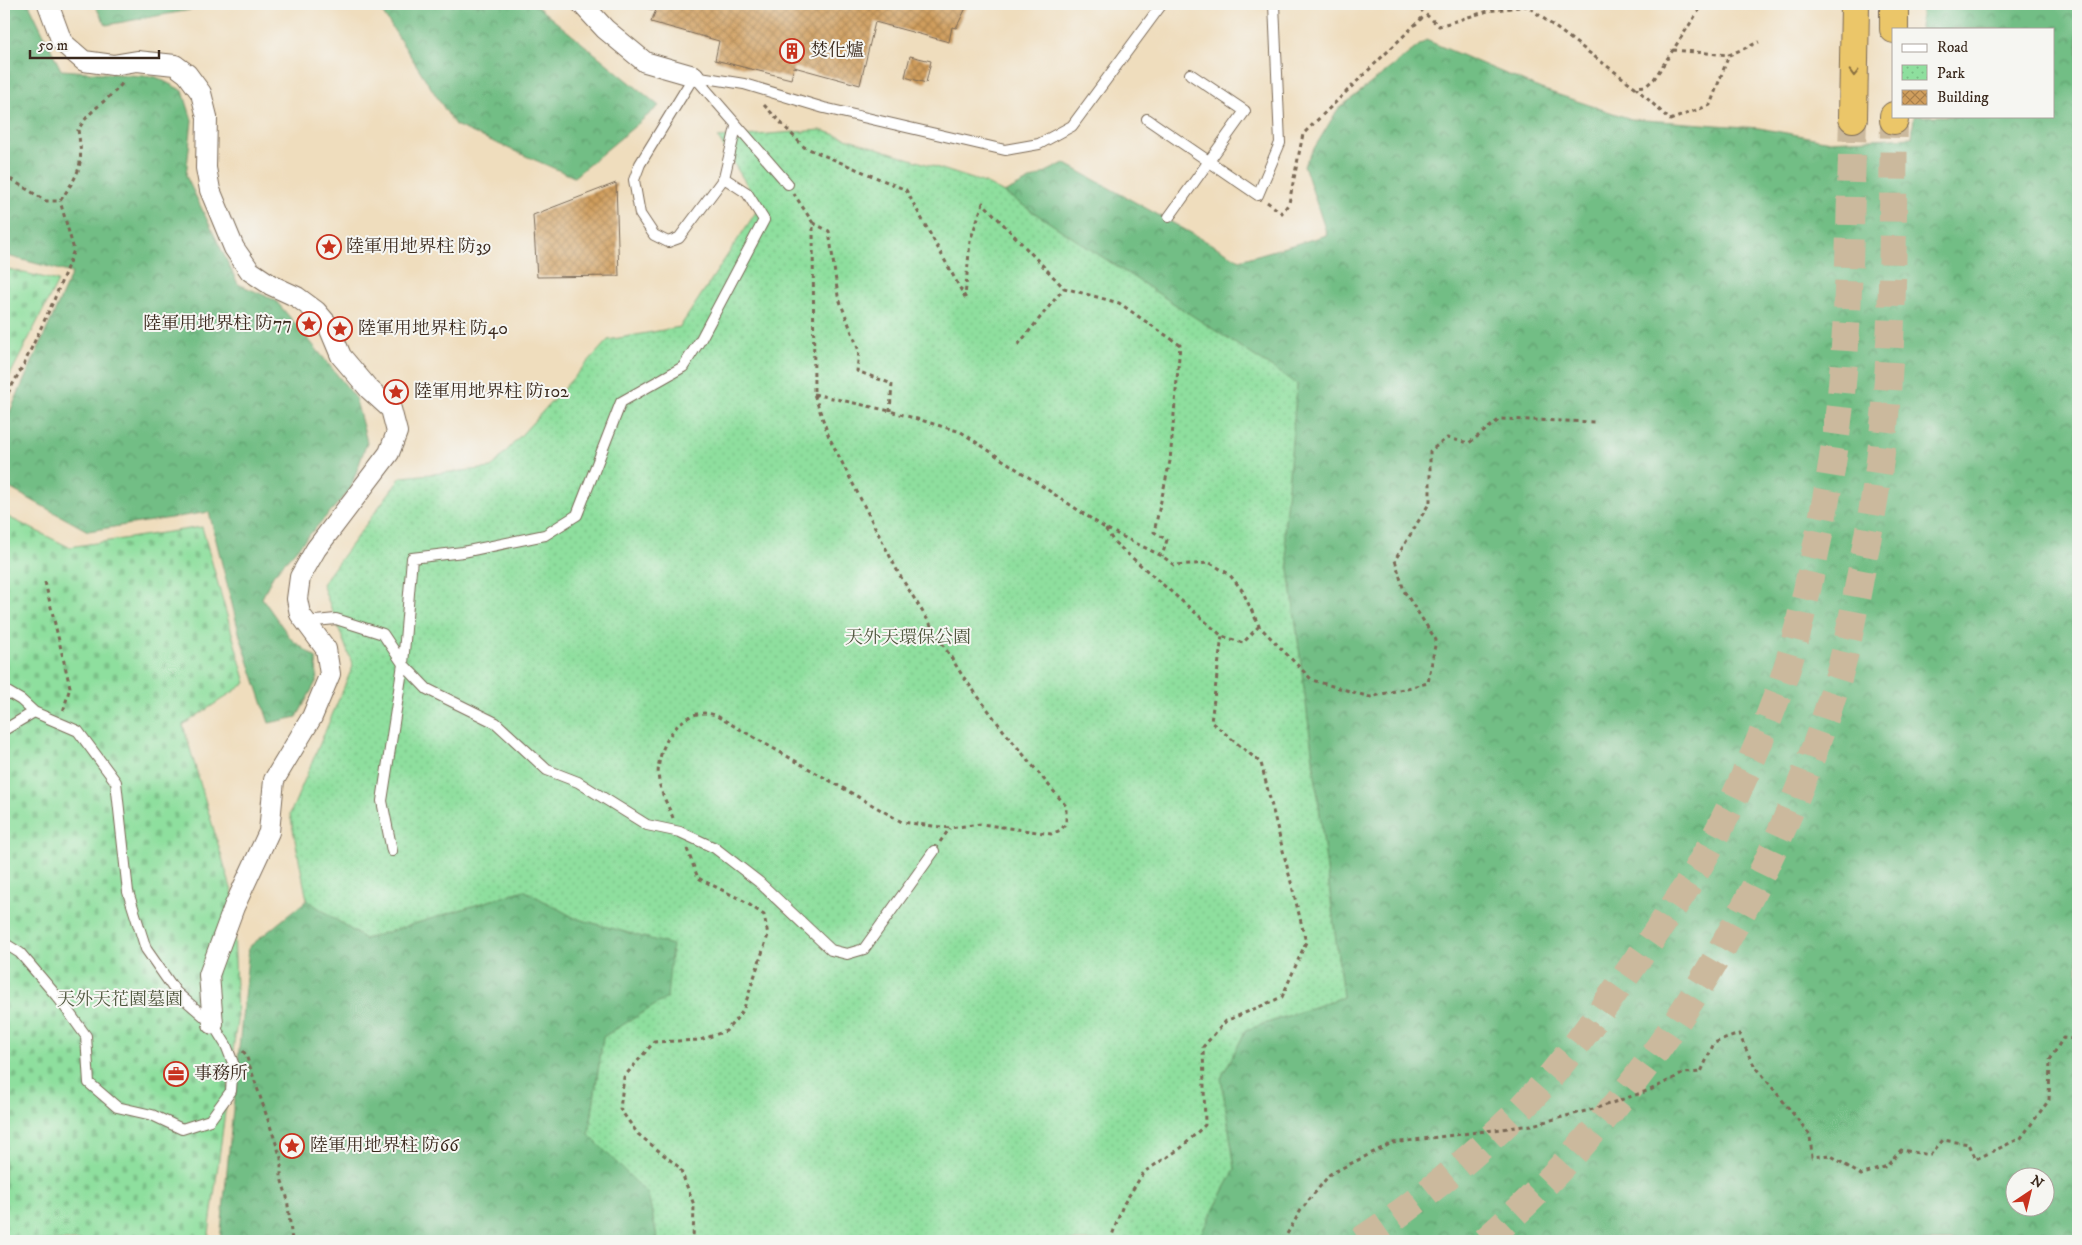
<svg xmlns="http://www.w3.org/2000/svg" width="2082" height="1245" viewBox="0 0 2082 1245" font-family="'IM FELL DW Pica','Noto Serif TC',serif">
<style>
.forest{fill:url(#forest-crowns);stroke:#567452;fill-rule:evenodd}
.cemetery{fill:url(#cemetery-stones);stroke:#64845e}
.park{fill:url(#park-dots);stroke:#64845e}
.building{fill:url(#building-cross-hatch)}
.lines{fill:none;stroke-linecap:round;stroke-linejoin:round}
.trunk-tunnel{stroke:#cbb99d;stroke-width:28;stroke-dasharray:28 14;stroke-linecap:butt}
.service-casing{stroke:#7a6956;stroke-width:12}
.minor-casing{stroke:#7a6956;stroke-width:22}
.trunk-casing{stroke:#7a6956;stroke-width:30}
.path{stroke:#7a6956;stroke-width:3;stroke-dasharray:4 4;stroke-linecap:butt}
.service{stroke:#fff;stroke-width:10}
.minor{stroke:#fff;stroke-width:20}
.trunk{stroke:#ebc669;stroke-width:28}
.oneway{stroke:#8a7040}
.labels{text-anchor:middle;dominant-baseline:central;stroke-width:4;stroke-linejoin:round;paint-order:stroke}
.poi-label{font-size:18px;fill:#3b2a1e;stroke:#f6f6f2;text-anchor:start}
.park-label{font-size:18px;fill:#50573e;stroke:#f6f6f2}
</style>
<defs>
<pattern id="forest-crowns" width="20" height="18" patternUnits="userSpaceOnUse" patternTransform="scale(1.25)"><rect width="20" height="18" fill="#72be85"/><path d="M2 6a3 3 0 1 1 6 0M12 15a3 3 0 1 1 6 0" fill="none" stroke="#5f9b6c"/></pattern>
<pattern id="cemetery-stones" width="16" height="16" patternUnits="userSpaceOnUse" patternTransform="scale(1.25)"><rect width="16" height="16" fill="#8edf9e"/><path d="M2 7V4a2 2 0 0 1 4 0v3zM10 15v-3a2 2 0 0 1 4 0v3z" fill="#7bc088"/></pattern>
<pattern id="park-dots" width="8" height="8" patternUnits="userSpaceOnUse" patternTransform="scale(1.25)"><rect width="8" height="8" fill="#8edf9e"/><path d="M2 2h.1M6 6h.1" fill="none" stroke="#7bc088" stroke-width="1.8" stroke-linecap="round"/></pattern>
<pattern id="building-cross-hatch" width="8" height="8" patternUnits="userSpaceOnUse" patternTransform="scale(1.25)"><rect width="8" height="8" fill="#d09e5d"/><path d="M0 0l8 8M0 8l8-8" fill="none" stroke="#aa814c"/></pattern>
</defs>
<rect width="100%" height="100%" fill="#f6f6f2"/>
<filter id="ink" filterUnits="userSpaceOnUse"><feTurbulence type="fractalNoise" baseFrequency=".02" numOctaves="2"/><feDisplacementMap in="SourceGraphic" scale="10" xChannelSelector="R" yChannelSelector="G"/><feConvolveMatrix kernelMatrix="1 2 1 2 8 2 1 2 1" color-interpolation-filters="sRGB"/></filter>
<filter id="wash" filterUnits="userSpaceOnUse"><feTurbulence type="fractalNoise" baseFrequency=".0096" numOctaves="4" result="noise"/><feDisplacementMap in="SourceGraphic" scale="20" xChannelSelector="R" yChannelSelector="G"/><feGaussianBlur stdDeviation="1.12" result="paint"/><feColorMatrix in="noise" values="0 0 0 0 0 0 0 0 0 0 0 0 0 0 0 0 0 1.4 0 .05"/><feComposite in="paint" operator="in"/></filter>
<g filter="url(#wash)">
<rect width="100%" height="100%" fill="#efddbd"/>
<path class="forest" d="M4,4H29L61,70L156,77L183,91L192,120L186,176L238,284L275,300L305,335L355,397L367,442L350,490L273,575L262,598L291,639L316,658L317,680L297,717L269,723L240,636L209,512L88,531L4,485V425L72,273L4,255Z
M94,4H247L207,7L106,25Z
M377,4H534L659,106L574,177L455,125Z
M1922,4H2078V1241H1197L1235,1169L1221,1078L1246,1030L1343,997L1284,530L1297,384L1004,193L1064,163L1240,260L1327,235L1304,165L1338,109L1426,40L1541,89L1631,119L1759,128L1830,141L1912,137L1914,116H2053V29H1920ZM2014,1178H2044V1208H2014Z
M524,890L575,918L673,945L668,998L603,1037L589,1135L648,1194L658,1241H220L249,947L307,900L365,939Z"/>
<path class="cemetery" d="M4,268L58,281L4,387Z
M4,515L69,547L202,527L246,683L183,725L233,895L237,1021L208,1241H4Z"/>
<path class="park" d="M821,130L985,183L1004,193L1297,384L1284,530L1343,997L1246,1030L1221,1078L1235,1169L1197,1241H658L648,1194L589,1135L603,1037L667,998L672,945L575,918L524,890L365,939L307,900L290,814L353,666L322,584L401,477L491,468L608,340L680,327L760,206L718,138Z"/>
<g id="blocks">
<path class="building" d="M647,4H968L956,28L952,27L949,42L875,22L860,85L794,67L791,79L715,60L719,41L651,22L656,10L645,8Z
M910,56L931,61L926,83L905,77Z
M616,183L619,276L537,277L533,215Z"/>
</g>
</g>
<g filter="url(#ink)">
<use href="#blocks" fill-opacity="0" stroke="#7a6956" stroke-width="1"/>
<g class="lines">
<path class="trunk-tunnel" d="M1360,1241C1415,1205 1467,1162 1515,1115C1560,1070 1598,1016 1634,964C1654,936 1674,907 1692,878C1727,820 1755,755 1779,691C1794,651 1803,609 1812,567C1825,510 1835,453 1841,395C1850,303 1850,210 1853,118
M1485,1241C1655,1092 1774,891 1839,675C1848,643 1854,610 1860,578C1867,541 1874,505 1879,468C1895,353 1892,236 1894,120"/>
<defs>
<path id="service" d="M694,76L744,84L824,108L1005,150L1039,144L1072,126L1162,4
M694,76L640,164L634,180L640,214L654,235L668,242L679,238L724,178
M694,76L788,184
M1147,119L1258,195L1280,143L1274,4
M1169,217L1245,111L1190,74
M305,622L336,619L383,634L403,664L427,689L496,723L547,770L578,782L647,825L680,832L715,848L759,882L831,950L847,954L864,949L934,851
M4,690L21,700L34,712L78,731L116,782L128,892L146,949L176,992L213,1024L226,1045L233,1063L231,1091L210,1120L182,1129L152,1115L117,1107L89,1083L86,1036L60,1000L20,953L4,943
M4,730L34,712
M392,851L382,801L403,664L412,558L463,552L545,535L577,515L621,402L683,367L701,339L764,220L747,193L724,178L736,127"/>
<path id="minor" d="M48,4L62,42L84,61L113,65L137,61L175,65L187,74L201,93L207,117L206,168L210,190L234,248L250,271L271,285L297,297L316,311L328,325L341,356L369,389L391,409L397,432L389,453L316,549L300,577L297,599L300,614L326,649L330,674L312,717L274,780L269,832L234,907L209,975L213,1024
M582,4L605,29L645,62L694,76"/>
<path id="trunk" d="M1894,29V4
M1853,118L1855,4
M1894,120V116"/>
</defs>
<use href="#service" class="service-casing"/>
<use href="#minor" class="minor-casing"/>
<use href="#trunk" class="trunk-casing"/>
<path class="path" d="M1414,4L1439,26L1488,11L1527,6L1635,87L1646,86L1654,79L1701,7L1709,4
M1673,50L1729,55
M1635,87L1670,120L1710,105L1729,55L1759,42
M764,105L804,147L906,190L965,297L970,241L983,203L1064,288L1119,303L1180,345L1170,461L1154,532L1167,540L1162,556
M4,175L46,201H60C80,172 84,166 78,130C91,107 110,100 124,81
M1267,202L1282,213L1289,203L1303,134L1425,15
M813,223L829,231L838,296L859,351L857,371L892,384L890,411
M1018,345L1064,288
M814,394L890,411L961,432L1105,528
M4,400L24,364L54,300L74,250L60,201
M45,582L70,687L63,712
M1259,626L1243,643L1222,636L1114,542L1105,528L1162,556L1174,565L1210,563L1229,574L1242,590L1259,626L1312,680L1370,697L1428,683L1436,640L1404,591L1395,560L1430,502V451L1447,438L1469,443L1500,419L1597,422
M673,818C669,807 661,794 659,781C653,751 681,703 715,715L902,822L950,828L981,824L1051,834L1061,830L1066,823V806L1003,730L962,675L899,574L829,437L814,394L813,223L794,194
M940,842L950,828
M687,849L698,878L744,901L764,915L768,935L743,1011L726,1031L700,1040L654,1042L624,1077L620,1109L638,1134L680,1168L694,1205L693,1241
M243,1051L246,1055L281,1158V1178L287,1197L292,1241
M1110,1241L1123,1205L1144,1172L1181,1148L1205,1125L1203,1047L1226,1021L1282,997L1306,942L1261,763L1211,722L1222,636
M1283,1241L1301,1210L1330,1174L1392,1143L1532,1125L1597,1108L1650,1090L1684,1073L1701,1072L1714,1043L1739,1034L1752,1062L1810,1135L1812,1157L1830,1155L1861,1175L1887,1166L1901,1150L1930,1155L1943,1140L1969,1144L1976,1159L2021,1138L2049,1100L2050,1060L2063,1038L2074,1039L2078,1035"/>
<use href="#service" class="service"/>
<use href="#minor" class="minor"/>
<use href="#trunk" class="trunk"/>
</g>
<defs><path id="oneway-chevron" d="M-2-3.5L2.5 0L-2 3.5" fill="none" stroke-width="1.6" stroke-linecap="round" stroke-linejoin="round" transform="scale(1.25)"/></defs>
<use class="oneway" href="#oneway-chevron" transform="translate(1854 73) rotate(91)"/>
</g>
<defs>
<symbol id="building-ring" viewBox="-11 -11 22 22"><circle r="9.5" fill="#f6f6f2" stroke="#c8321e" stroke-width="1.5"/><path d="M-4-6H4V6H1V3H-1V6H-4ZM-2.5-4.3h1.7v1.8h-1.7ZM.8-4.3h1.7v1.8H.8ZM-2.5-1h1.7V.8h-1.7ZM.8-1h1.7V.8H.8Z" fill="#c8321e"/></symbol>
<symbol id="sight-ring" viewBox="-11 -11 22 22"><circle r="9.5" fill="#f6f6f2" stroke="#c8321e" stroke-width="1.5"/><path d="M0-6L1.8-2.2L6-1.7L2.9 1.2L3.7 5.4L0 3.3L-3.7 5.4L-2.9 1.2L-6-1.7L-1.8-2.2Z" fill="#c8321e"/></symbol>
<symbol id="office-ring" viewBox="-11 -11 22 22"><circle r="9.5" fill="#f6f6f2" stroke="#c8321e" stroke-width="1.5"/><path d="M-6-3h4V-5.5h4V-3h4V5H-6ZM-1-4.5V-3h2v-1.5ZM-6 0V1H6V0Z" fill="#c8321e"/></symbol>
</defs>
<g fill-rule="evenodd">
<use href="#building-ring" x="778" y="37" width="28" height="28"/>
<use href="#sight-ring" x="315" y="233" width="28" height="28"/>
<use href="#sight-ring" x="295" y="310" width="28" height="28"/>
<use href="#sight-ring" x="326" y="315" width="28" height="28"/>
<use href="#sight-ring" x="382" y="378" width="28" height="28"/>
<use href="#office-ring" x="162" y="1060" width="28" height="28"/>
<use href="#sight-ring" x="278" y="1132" width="28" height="28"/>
</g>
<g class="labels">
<g class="poi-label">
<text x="810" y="51">焚化爐</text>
<text x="346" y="247">陸軍用地界柱 防39</text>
<text x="292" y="324" text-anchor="end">陸軍用地界柱 防77</text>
<text x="358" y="329">陸軍用地界柱 防40</text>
<text x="414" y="392">陸軍用地界柱 防102</text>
<text x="194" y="1074">事務所</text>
<text x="310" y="1146">陸軍用地界柱 防66</text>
</g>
<g class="park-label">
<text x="908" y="638">天外天環保公園</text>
<text x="120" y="1000">天外天花園墓園</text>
</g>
</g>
<rect width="2082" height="1245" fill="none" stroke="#f6f6f2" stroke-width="20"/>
<rect x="1892" y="28" width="162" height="90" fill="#f6f6f2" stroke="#aba49d"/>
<rect x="1902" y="44" width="25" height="8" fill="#ffffff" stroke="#aba49d"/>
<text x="1937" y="52" font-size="15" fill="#3b2a1e">Road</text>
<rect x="1902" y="65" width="25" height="15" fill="url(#park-dots)" stroke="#aba49d"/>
<text x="1937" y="78" font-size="15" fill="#3b2a1e">Park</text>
<rect x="1902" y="90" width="25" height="15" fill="url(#building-cross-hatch)" stroke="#aba49d"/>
<text x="1937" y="102" font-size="15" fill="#3b2a1e">Building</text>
<g transform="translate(2030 1192) rotate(35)"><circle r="24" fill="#f6f6f2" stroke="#aba49d"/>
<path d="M0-4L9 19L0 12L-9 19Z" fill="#c8321e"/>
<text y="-8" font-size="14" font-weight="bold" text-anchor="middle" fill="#3b2a1e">N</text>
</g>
<path d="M30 50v8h129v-8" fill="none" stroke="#3b2a1e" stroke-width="2.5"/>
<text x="38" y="50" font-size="15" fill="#3b2a1e" stroke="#f6f6f2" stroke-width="4" paint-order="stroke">50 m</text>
</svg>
